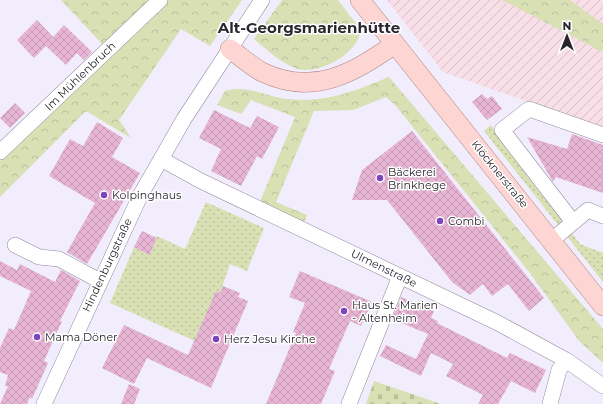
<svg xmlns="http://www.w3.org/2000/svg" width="603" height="404" viewBox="0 0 603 404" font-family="Montserrat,sans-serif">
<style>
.industrial{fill:url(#industrial-furrows)}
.green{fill:url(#green-dots)}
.forest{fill:url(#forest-crowns)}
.cemetery{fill:url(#cemetery-stones)}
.building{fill:url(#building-cross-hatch)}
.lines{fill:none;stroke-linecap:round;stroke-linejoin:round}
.minor-casing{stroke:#908a9b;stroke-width:16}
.major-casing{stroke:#b18687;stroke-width:20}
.minor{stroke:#fff;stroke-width:15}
.major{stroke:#fdd6d4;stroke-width:19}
.poi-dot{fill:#7d45bc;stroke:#fff;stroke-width:1.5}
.labels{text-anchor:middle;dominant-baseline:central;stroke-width:3;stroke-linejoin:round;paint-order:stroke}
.street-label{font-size:11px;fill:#28252c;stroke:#fff}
.poi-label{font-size:11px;fill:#28252c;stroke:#fff;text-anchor:start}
.district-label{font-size:15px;font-weight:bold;fill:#28252c;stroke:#fff}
</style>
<defs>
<pattern id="industrial-furrows" width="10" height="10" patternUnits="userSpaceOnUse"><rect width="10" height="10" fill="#f8dee6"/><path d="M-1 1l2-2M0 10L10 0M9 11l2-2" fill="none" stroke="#d5bec5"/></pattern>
<pattern id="green-dots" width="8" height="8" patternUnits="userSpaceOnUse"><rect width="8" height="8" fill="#d9e0b4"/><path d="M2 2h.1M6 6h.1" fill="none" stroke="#bac09b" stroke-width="1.8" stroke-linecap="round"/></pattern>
<pattern id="forest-crowns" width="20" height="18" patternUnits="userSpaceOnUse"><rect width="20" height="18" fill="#d9e0b4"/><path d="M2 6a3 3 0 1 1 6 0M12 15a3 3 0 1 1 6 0" fill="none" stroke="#bac09b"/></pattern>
<pattern id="cemetery-stones" width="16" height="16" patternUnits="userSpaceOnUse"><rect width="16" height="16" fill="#d9e0b4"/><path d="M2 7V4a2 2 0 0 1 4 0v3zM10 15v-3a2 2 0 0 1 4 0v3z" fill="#bac09b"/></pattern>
<pattern id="building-cross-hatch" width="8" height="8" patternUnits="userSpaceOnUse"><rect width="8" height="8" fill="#e7b4d3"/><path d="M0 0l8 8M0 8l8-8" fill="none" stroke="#c69bb5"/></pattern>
</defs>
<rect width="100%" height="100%" fill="#f2edfc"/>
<path class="industrial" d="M387,0H603V128L443,72Z"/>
<path class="green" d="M491,125L580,244L603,253V282L484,131Z
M206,202L264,228L247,271L230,264L220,293L216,291L195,341L110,303L134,247L149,255L157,236L185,249Z"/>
<path class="forest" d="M61,0H242L210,46L181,29L119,120L131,138L86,111L0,197V161L108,53L104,46Z
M282,0H338L361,30C358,54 317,77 295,68C280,62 267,50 254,39Z
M502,0H570L603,24V52Z
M389,77L603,329V363L580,342L529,272L396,106L386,97L353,110L314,111L276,202L307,215L304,223L259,204L295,117L251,100L241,114L217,105L225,91C248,84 266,97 288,99C327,103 354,91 389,77Z"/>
<path class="cemetery" d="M374,381L441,404H366Z"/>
<path class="building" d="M37,20L53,37L64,25L92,52L84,60L77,53L66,65L46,46L34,58L17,40Z
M482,94L487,99L492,96L502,109L487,120L472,102Z
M15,103L25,113L10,128L0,118Z
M214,110L250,128L257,116L279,127L262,159L257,156L241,186L211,171L221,149L199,138Z
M97,122L123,138L112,157L140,173L87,264L67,252L95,203L49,176L70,139L83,146Z
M412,131L544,298L529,311L508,284L492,296L483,284L470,295L452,282L387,200H352L362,170Z
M572,134L603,145V193L556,177L553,182L527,137L567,149Z
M142,231L157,238L149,255L134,247Z
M0,261L17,270L20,264L55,282L61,270L80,281L60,321H62L44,361L48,363L32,399L30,397L27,404H0L8,386H5L8,375L0,372V348L9,328L14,330L31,291L0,276Z
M300,271L372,302L361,326L350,321L329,369L335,371L321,404H266L296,333L293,332L305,303L289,297Z
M223,286L240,293L238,297L248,301L211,388L147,358L134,384L102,368L124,325L188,355L216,291L220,293Z
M401,297L434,311L431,318L438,321L437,323L507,358L510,353L546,370L535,393L511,381L498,404H478L483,395L446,376L453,364L431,353L421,376L380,356L386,345L416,359L428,334L392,319Z
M129,384L140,389L134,404H121Z"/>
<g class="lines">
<defs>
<path id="minor" d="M0,152L160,0
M161,159L201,181L498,323L566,360L603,386
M573,222L502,130L529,109L603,135
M552,240L588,210L603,216
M15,245L39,257L59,259L100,281
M44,404L141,194L184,119L262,0
M349,404L400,276
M550,404L559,370L566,360"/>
<path id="major" d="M360,0L603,306
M230,49C240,56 251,66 262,72C314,97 353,73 395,44"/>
</defs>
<use href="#minor" class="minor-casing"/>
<use href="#major" class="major-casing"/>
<use href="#minor" class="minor"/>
<use href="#major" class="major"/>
</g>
<g class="poi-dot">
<circle cx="380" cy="178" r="4"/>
<circle cx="104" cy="195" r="4"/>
<circle cx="440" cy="221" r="4"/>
<circle cx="344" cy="311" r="4"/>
<circle cx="37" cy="337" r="4"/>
<circle cx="216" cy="339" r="4"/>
</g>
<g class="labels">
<g class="street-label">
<text transform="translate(80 76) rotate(-44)">Im Mühlenbruch</text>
<text transform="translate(500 174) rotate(51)">Klöcknerstraße</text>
<text transform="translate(107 265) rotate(-65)">Hindenburgstraße</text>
<text transform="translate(384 268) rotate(26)">Ulmenstraße</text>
</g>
<g class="poi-label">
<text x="388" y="172">Bäckerei<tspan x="388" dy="13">Brinkhege</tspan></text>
<text x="112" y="195">Kolpinghaus</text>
<text x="448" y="221">Combi</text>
<text x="352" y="305">Haus St. Marien<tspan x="352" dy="13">- Altenheim</tspan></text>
<text x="45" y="337">Mama Döner</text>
<text x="224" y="339">Herz Jesu Kirche</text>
</g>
<g class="district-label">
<text x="309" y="27">Alt-Georgsmarienhütte</text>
</g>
</g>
<g transform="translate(567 36)" stroke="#ffffff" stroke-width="3" paint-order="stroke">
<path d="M0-3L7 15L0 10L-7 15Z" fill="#28252c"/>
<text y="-6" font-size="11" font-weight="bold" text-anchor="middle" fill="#28252c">N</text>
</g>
</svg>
